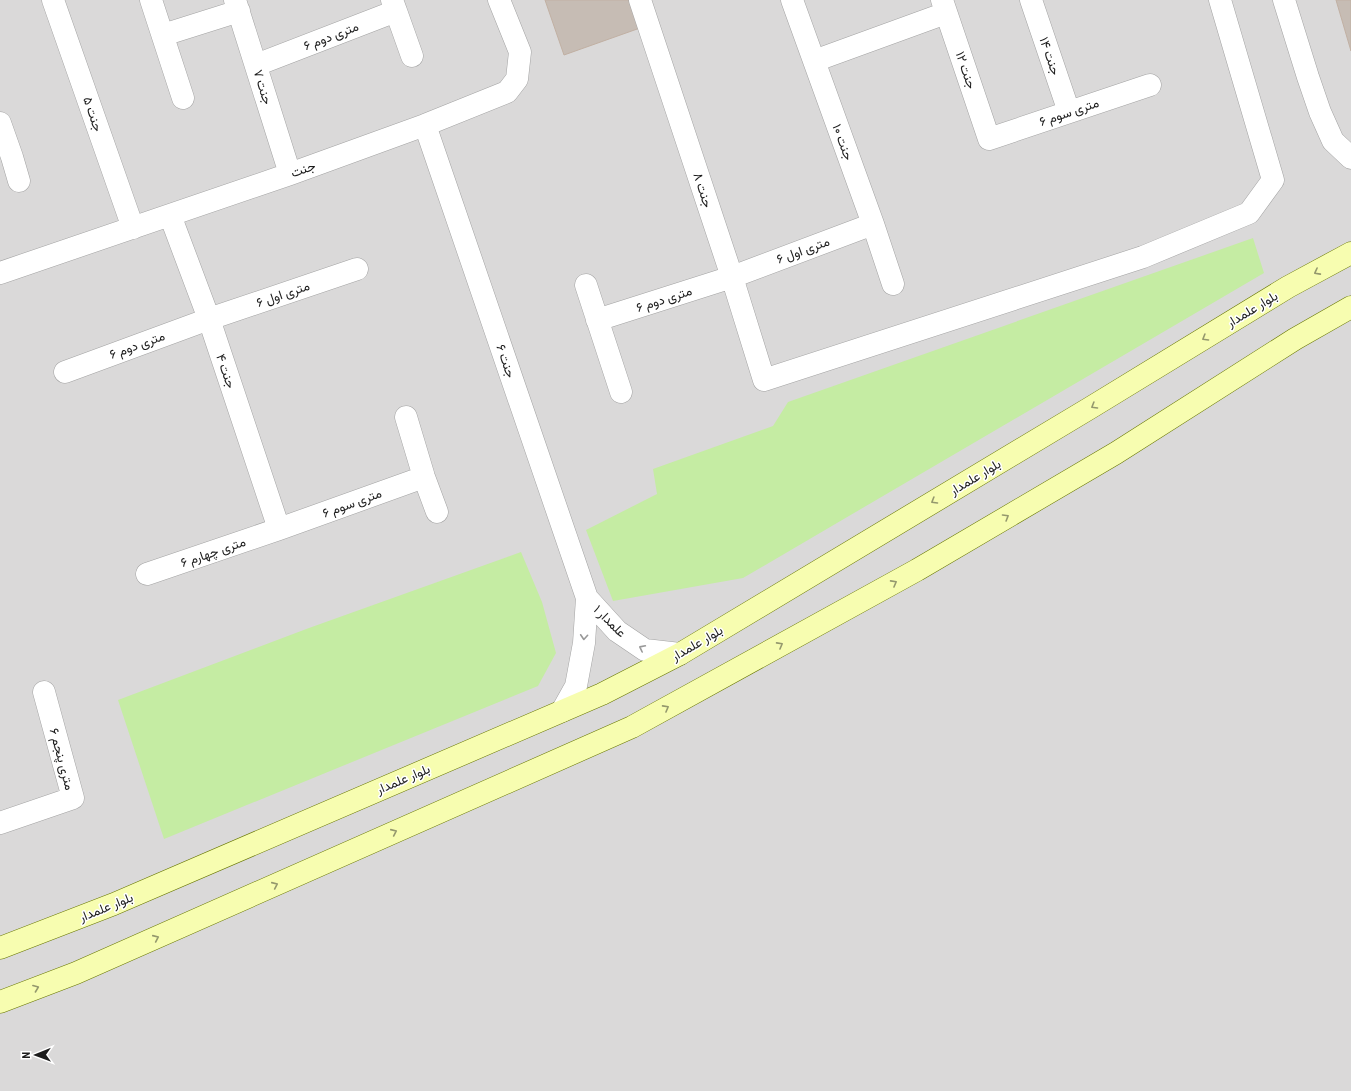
<svg xmlns="http://www.w3.org/2000/svg" width="1351" height="1091" viewBox="0 0 1351 1091" font-family="'Roboto Condensed',Vazirmatn,sans-serif">
<style>
.residential{fill:#dad9d9}
.grass{fill:#c5eca3}
.building{fill:#c6bcb4;stroke:#c1b0a3}
.lines{fill:none;stroke-linecap:round;stroke-linejoin:round}
.street-casing{stroke:#a3a3a3;stroke-width:23}
.secondary-casing{stroke:#677600;stroke-width:23}
.street{stroke:#fff;stroke-width:22}
.secondary{stroke:#f7fdb0;stroke-width:22}
.oneway{stroke:#94986d}
.oneway2{stroke:#999}
.labels{text-anchor:middle;dominant-baseline:central;stroke-width:3;stroke-linejoin:round;paint-order:stroke}
.street-label{font-size:13px;fill:#1c1c1c;stroke:#fff}
</style>
<rect width="100%" height="100%" fill="#eeeae1"/>
<path class="residential" d="M0,0H1351V1091H0Z"/>
<path class="grass" d="M1253,238L1264,273L743,578L613,601L586,530L657,494L653,469L773,426L788,402Z
M521,552L542,602L556,653L538,686L164,839L118,700L309,628Z"/>
<path class="building" d="M545,0H630L640,28L564,55Z
M1336,0H1351V51Z"/>
<g class="lines">
<defs>
<path id="street" d="M53,0L133,228
M151,0L183,98
M235,0L290,174
M640,0L732,277L764,380L1143,257L1249,213L1273,180L1220,0
M792,0L873,224L893,284
M942,0L989,139L1150,85
M1031,0L1069,112
M1284,0L1308,77L1320,112L1333,141L1351,158
M396,11L412,56
M163,35L239,11
M814,61L946,13
M256,65L396,11L392,0
M0,123L12,157L19,181
M425,125L587,598L617,631L645,650L680,654
M170,215L209,319L279,529
M0,273L290,174L425,125L507,92L517,79L520,52L499,0
M586,285L621,392
M597,320L732,277L873,224
M65,372L209,319L357,269
M406,417L424,477L437,512
M147,574L279,529L424,477
M562,711L576,686L584,643L587,598
M0,823L73,798L44,692"/>
<path id="secondary" d="M0,948L114,904L602,694L680,654L1090,408L1288,287L1351,253
M0,1002L76,973L632,727L917,570L1116,453L1295,339L1351,307"/>
</defs>
<use href="#street" class="street-casing"/>
<use href="#secondary" class="secondary-casing"/>
<use href="#street" class="street"/>
<use href="#secondary" class="secondary"/>
</g>
<defs><path id="oneway-chevron" d="M-2-3.5L2.5 0L-2 3.5" fill="none" stroke-width="1.6" stroke-linecap="round" stroke-linejoin="round"/></defs>
<g class="oneway">
<use href="#oneway-chevron" transform="translate(1317 272) rotate(152)"/>
<use href="#oneway-chevron" transform="translate(1205 338) rotate(149)"/>
<use href="#oneway-chevron" transform="translate(1094 406) rotate(149)"/>
<use href="#oneway-chevron" transform="translate(934 501) rotate(149)"/>
<use href="#oneway-chevron" transform="translate(1006 517) rotate(-31)"/>
<use href="#oneway-chevron" transform="translate(894 583) rotate(-29)"/>
<use href="#oneway-chevron" transform="translate(780 645) rotate(-29)"/>
<use href="#oneway-chevron" transform="translate(666 708) rotate(-29)"/>
<use href="#oneway-chevron" transform="translate(394 832) rotate(-24)"/>
<use href="#oneway-chevron" transform="translate(275 885) rotate(-24)"/>
<use href="#oneway-chevron" transform="translate(156 938) rotate(-24)"/>
<use href="#oneway-chevron" transform="translate(36 988) rotate(-21)"/>
</g>
<g class="oneway2">
<use href="#oneway-chevron" transform="translate(584 637) rotate(94)"/>
<use href="#oneway-chevron" transform="translate(642 648) rotate(-153)"/>
</g>
<g class="labels">
<g class="street-label">
<text transform="translate(331 36) rotate(-21)">۶ متری دوم</text>
<text transform="translate(1050 56) rotate(71)">جنت ۱۴</text>
<text transform="translate(966 70) rotate(71)">جنت ۱۲</text>
<text transform="translate(263 87) rotate(73)">جنت ۷</text>
<text transform="translate(1069 112) rotate(-19)">۶ متری سوم</text>
<text transform="translate(93 114) rotate(71)">جنت ۵</text>
<text transform="translate(843 142) rotate(70)">جنت ۱۰</text>
<text transform="translate(303 169) rotate(-20)">جنت</text>
<text transform="translate(703 190) rotate(72)">جنت ۸</text>
<text transform="translate(803 250) rotate(-20)">۶ متری اول</text>
<text transform="translate(283 294) rotate(-19)">۶ متری اول</text>
<text transform="translate(664 299) rotate(-18)">۶ متری دوم</text>
<text transform="translate(1252 309) rotate(-31)">بلوار علمدار</text>
<text transform="translate(137 345) rotate(-20)">۶ متری دوم</text>
<text transform="translate(506 361) rotate(71)">جنت ۶</text>
<text transform="translate(226 371) rotate(71)">جنت ۴</text>
<text transform="translate(975 477) rotate(-31)">بلوار علمدار</text>
<text transform="translate(352 503) rotate(-20)">۶ متری سوم</text>
<text transform="translate(213 552) rotate(-19)">۶ متری چهارم</text>
<text transform="translate(610 621) rotate(45)">علمدار ۱</text>
<text transform="translate(697 643) rotate(-30)">بلوار علمدار</text>
<text transform="translate(62 759) rotate(75)">۶ متری پنجم</text>
<text transform="translate(403 779) rotate(-23)">بلوار علمدار</text>
<text transform="translate(106 907) rotate(-22)">بلوار علمدار</text>
</g>
</g>
<g transform="translate(36 1055) rotate(269)" stroke="#ffffff" stroke-width="3" paint-order="stroke">
<path d="M0-3L7 15L0 10L-7 15Z" fill="#1c1c1c"/>
<text y="-6" font-size="11" font-weight="bold" text-anchor="middle" fill="#1c1c1c">N</text>
</g>
</svg>
